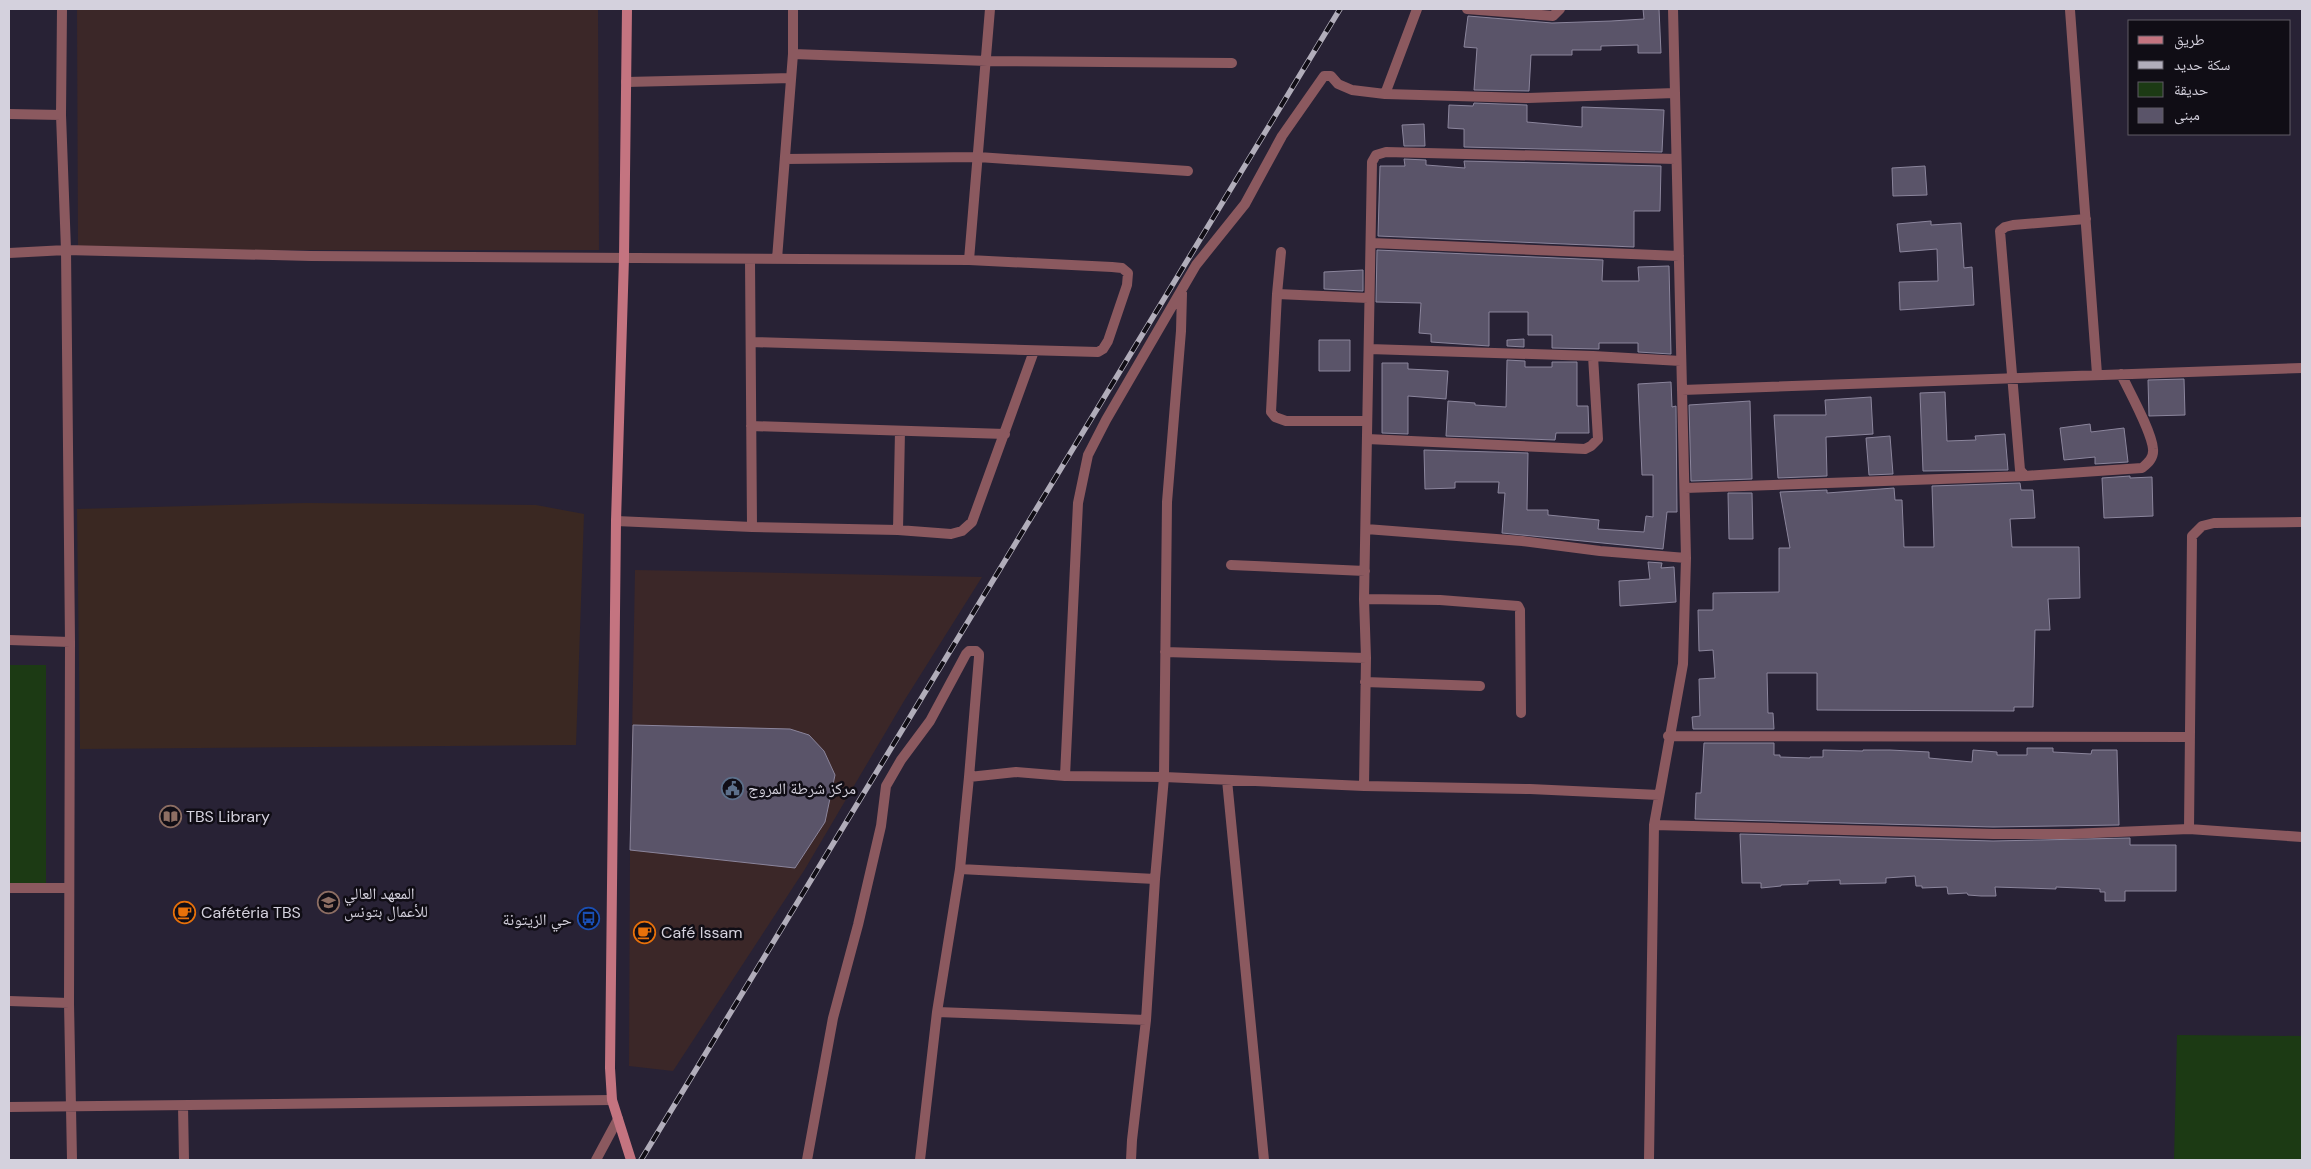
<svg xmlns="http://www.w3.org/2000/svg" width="2311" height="1169" viewBox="0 0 2311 1169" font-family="'DM Sans','Noto Naskh Arabic',sans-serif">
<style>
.commercial{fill:#3a2822}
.industrial{fill:#3b2728}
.green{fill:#1c3a14}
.building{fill:#5a5469;stroke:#8b859c}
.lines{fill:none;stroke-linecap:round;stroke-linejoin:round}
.street{stroke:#8b595f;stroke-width:10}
.secondary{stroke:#c47480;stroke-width:10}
.rail-casing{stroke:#b1adba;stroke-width:5.5}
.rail{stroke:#100d15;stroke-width:4;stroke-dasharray:11;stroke-linecap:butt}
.labels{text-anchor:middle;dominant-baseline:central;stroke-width:5;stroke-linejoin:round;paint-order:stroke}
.poi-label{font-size:16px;fill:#d4d1dd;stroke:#100d15;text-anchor:start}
</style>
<rect width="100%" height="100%" fill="#282235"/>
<path class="commercial" d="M306,503L536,505L584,514L576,745L80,749L77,509Z"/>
<path class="industrial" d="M77,9H598L599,250H78Z
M635,570L982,577L904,701L805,869L673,1071L629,1066L630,850Z"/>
<path class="green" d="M9,665H46V884H9Z
M2177,1035L2302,1036V1160H2174Z"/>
<path class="building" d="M1643,9H1659L1661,53H1638V45L1601,46V50H1572V55H1531L1529,91L1474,90L1477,48L1464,47L1468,16L1552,23L1611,21L1644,19Z
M1474,103L1527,105V122L1582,127V107L1664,110L1662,152L1464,147V129L1448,128L1449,105L1473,106Z
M1424,124L1425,146H1404L1402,125Z
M1404,159L1426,160V165L1465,168L1464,161L1661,166L1660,211H1634V247L1378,236L1380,166H1405Z
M1925,166L1927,195L1893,196L1892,168Z
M1931,221V225L1961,223L1964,268L1972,267L1974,305L1900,310L1899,282L1938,281L1937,249L1900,252L1897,224Z
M1377,250L1603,260L1602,281H1639L1638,267L1669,266L1671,354L1638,352V343H1599V349L1552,348V335H1528V312H1489V346L1431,342V334L1419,333L1421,303L1376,302Z
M1363,270V291L1324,289V272Z
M1524,339V347L1507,346V340Z
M1319,340H1350V371H1319Z
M1507,360L1525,361V367H1552V362H1577V406H1588L1589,433H1556L1555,440L1446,436L1448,401L1475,403V405L1506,407Z
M1382,363H1408V369L1448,371L1446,399L1408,396V434L1382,433Z
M2184,379L2185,415L2149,416L2148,380Z
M1671,382L1672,407L1676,406L1677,512H1667L1663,549L1502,533L1505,493H1498L1499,482H1455V488L1425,489L1424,450L1528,453L1527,510H1548V515L1599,520L1598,529L1644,532L1646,516L1653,517V475H1642L1638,384Z
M1945,392L1947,441L1976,440L1975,436L2005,434L2008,470L1923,471L1920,393Z
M1871,397L1873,434L1826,437L1827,476L1778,478L1774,415H1826L1825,400Z
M1750,401L1752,479L1691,481L1689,405Z
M2090,424L2091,432L2124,428L2128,462L2095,464V457L2064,460L2060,428Z
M1890,436L1893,474L1869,475L1866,438Z
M2130,476V478L2152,477L2153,516L2104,518L2102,478Z
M2020,483L2021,490H2033L2035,518L2010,519L2012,547H2079L2080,598L2048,599L2050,630H2035L2033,707H2014V711L1817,710V673H1767L1768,713H1773L1774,729H1693L1692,717L1700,716L1699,679L1715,678L1713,650L1699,651L1698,610H1713V593L1779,592V548H1790L1780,492L1827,490V493L1894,488L1895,500H1902L1904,547H1934L1932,486Z
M1728,493H1752L1753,539H1729Z
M1648,562L1662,563L1661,568L1674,567L1676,602L1620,606L1619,581L1650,579Z
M633,725L790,729L809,735L824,751L835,775L825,822L795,868L630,850Z
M1704,743H1774V755H1780V757L1810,758V757H1823V750L1863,751V750H1890L1929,752V758L1972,762L1973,750L1997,752V755H2027V748H2053V752L2091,754L2092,750H2117L2119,825L1993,827L1695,819L1696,793H1701Z
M1740,834L1993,841L2130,838V845H2176V891H2125V901H2105V892H2100V889L2056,887V889L1995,887L1996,896H1981L1968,895L1967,893L1948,894L1947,887L1922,888V886H1916L1915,876L1886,878V883L1840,884V880L1808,881V884L1781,885V886L1761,888V883H1742Z"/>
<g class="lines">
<path class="street" d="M62,9L61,115L66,250L70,642L69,1003L72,1160
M1467,9L1553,16L1560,9
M2070,10L2097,374
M793,54L987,61L1232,63
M626,82L791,78
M1385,94L1417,9
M9,114L61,115
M785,159L978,157L1188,171
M2086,219L2013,225L2005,227L2000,231L2020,470L2025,476L2142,468C2148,463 2154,458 2153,449C2152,432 2129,391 2121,374
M1372,243L1679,256
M1281,252L1277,294L1271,412L1275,417L1286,421H1367
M9,253L66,250L311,256L969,260L1112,267L1122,268L1128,273L1127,285L1108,341L1103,349L1098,352L751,342
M777,259L793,54V9
M969,260L990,9
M1277,294L1368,298
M1369,349L1593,356L1681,361
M1682,390L2302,368
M751,426L1005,434
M1367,439L1585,449L1591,446L1598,439L1593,356
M1685,488L2025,476
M616,521L752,527L750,260
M752,527L898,530L951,534L962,531L972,522L1034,351
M1366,529L1522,541L1600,551L1686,558
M898,530L900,431
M1231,565L1365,571
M1364,599L1440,600L1518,606L1520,610L1521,713
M9,640L70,642
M1165,652L1366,658
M1365,682L1480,686
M1668,736L2190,737
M1065,776L1078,503L1088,455L1106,420L1196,265L1245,204L1282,136L1324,76H1331L1338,84L1352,90L1385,94L1528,98L1675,93
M1227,780L1264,1160
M1364,786L1366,658L1364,599L1372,162L1376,155L1386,152L1676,159
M1654,825L1993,834H2069L2189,829L2302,837
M2189,829L2192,536L2202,526L2214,523L2302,522
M960,869L1155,879
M9,888H68
M9,1001L69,1003
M937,1012L1146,1020
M183,1106L184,1160
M9,1107L612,1100
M596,1160L618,1119
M807,1160L833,1018L858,925L881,826L886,786L901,760L930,721L966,654L969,651H976L979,654V657L969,777
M920,1160L937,1012L960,869L969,777L1016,772L1065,776L1164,777L1364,786L1530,789L1659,795
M1131,1160L1132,1140L1146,1020L1155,879L1164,777L1167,502L1181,331L1182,293
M1649,1160L1654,825L1683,664L1686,558L1673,9"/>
<path class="secondary" d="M627,9L624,258L616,521L610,1068L612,1100L631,1160"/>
<defs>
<path id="rail" d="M641,1160L1340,9"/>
</defs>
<use href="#rail" class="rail-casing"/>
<use href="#rail" class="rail"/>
</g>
<defs>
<symbol id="civic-ring" viewBox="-11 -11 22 22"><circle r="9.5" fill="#100d15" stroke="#5c6f8a" stroke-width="1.5"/><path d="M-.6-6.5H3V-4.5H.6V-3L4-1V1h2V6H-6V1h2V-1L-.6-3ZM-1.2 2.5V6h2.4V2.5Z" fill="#5c6f8a"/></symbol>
<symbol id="library-ring" viewBox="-11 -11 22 22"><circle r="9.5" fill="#100d15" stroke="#8d6e63" stroke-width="1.5"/><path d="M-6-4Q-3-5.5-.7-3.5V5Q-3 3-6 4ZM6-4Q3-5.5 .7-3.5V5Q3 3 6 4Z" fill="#8d6e63"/></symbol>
<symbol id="university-ring" viewBox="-11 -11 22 22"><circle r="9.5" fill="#100d15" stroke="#8d6e63" stroke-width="1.5"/><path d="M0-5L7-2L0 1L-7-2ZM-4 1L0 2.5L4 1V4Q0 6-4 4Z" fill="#8d6e63"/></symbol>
<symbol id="cafe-ring" viewBox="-11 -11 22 22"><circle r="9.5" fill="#100d15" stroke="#e8710a" stroke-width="1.5"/><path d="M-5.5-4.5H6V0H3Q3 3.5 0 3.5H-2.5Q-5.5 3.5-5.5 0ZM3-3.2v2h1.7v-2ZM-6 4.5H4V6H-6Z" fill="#e8710a"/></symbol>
<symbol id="bus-ring" viewBox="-11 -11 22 22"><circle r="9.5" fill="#100d15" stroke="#1a4fb4" stroke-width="1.5"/><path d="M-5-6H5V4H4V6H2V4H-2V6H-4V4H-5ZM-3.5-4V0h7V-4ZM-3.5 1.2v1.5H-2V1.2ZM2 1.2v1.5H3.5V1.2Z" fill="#1a4fb4"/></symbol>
</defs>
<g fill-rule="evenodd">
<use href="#civic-ring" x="720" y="776" width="25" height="25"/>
<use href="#library-ring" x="158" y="804" width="25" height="25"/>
<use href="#university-ring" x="316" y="890" width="25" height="25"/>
<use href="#cafe-ring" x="172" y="900" width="25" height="25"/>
<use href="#bus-ring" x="576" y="906" width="25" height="25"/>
<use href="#cafe-ring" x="632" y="920" width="25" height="25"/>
</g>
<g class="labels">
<g class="poi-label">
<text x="748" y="788">مركز شرطة المروج</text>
<text x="186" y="816">TBS Library</text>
<text x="344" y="893">المعهد العالي<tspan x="344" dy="18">للأعمال بتونس</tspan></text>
<text x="201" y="912">Cafétéria TBS</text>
<text x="572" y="919" text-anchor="end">حي الزيتونة</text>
<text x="661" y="932">Café Issam</text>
</g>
</g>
<rect width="2311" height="1169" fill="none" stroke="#d4d1dd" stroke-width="20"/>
<rect x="2128" y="20" width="162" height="115" fill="#100d15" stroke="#5e5b65"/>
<rect x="2138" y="36" width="25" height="8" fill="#c47480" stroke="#5e5b65"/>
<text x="2174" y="45" font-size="15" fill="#d4d1dd">طريق</text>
<rect x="2138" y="61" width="25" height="8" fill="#b1adba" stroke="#5e5b65"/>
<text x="2174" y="70" font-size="15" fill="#d4d1dd">سكة حديد</text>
<rect x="2138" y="82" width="25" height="15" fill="#1c3a14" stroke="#5e5b65"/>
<text x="2174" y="95" font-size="15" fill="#d4d1dd">حديقة</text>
<rect x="2138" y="108" width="25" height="15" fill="#5a5469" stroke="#5e5b65"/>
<text x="2174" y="120" font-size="15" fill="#d4d1dd">مبنى</text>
</svg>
